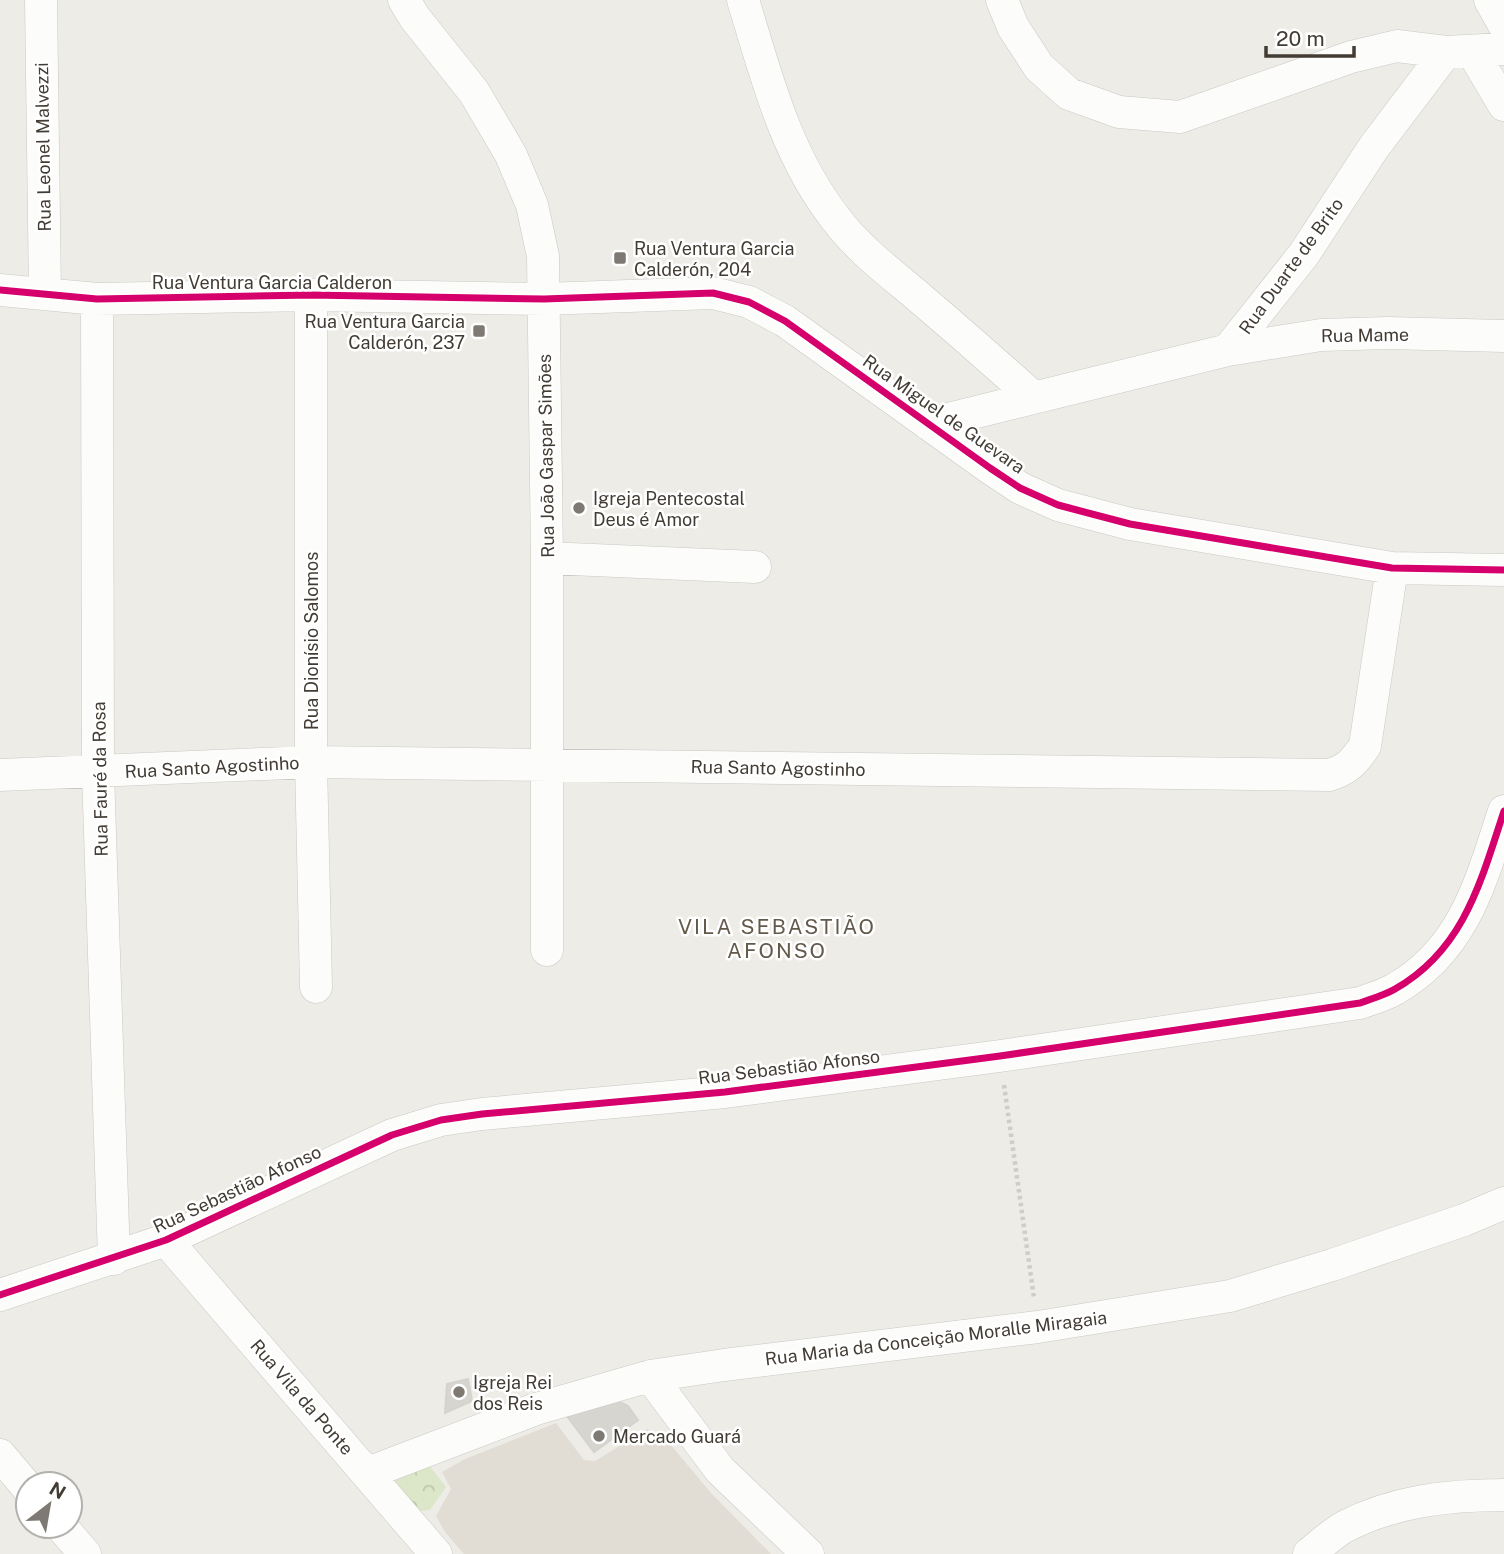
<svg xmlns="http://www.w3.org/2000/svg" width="1504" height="1554" viewBox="0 0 1504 1554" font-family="'Public Sans',sans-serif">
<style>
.residential{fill:#e1ddd4}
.forest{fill:url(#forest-crowns)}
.building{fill:#d7d5d0;stroke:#d6d3cd;stroke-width:2}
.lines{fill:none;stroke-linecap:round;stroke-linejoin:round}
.minor-casing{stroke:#cac8c3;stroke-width:33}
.path{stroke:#cecdc9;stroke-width:4.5;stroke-dasharray:3.5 3.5;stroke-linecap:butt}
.minor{stroke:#fcfcfb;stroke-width:32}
.cycleway-casing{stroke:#fff;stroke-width:11}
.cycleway{stroke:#d6006c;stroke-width:7}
.poi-dot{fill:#7e7a73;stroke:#fff;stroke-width:2.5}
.labels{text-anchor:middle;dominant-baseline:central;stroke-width:5;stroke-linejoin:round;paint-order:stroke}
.street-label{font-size:18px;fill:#423c34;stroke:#fff}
.poi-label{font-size:18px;fill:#423c34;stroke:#fff;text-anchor:start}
.quarter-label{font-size:21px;letter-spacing:2px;fill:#645a4c;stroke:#fff}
</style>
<defs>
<pattern id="forest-crowns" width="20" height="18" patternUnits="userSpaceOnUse" patternTransform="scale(1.75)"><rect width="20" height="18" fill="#dbe7c8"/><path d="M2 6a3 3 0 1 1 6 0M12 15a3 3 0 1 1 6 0" fill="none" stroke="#bdc7ac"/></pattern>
</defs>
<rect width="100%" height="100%" fill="#eeece7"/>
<path class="residential" d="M556,1423L584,1460L595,1461L647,1429L670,1444L711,1493L771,1554H464L445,1532L436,1516L451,1489L442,1472L465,1459Z"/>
<path class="forest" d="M426,1461L446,1487L430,1510L411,1512L389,1476Z"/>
<path class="building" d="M468,1379L472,1401L445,1413L447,1384Z
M608,1396L628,1406L638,1420L594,1452L567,1416Z"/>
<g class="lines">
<defs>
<path id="minor" d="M41,0L45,294
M404,0L415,18L474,92L511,155L532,205L543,256L547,558V950
M743,0C766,75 786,156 836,219C859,250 892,274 921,299C959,331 996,364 1033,397
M1002,0L1013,27L1039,67L1069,94L1119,112L1180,117L1351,57L1397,46L1446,52L1504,49
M1490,0L1504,25
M1472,51L1504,105
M0,290L97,299L311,295L544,299L713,293L749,302L785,321L990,468L1020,488L1058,505L1130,524L1392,568L1504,570
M311,295V762L316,987
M97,299L98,772L114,1259
M1228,350L1321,335L1388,333L1504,336
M928,424L1228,350L1304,254L1374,147L1446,52
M547,558L755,567
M0,775L311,762L1329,775C1347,770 1355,761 1365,746L1392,568
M166,1240L436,1554
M0,1295L166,1240L392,1135L441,1120L482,1114L725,1092L1000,1056L1360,1003C1371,999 1385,995 1395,989C1464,950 1481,881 1504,811
M650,1376L720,1470L808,1554
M0,1455L28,1488
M368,1473L536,1409L650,1376L724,1365L1038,1327L1230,1296L1332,1265L1464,1220L1504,1203
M61,1526L85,1554
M1309,1554C1320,1545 1332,1534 1344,1527C1394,1501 1448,1495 1504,1495"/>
</defs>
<use href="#minor" class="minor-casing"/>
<path class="path" d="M1004,1085L1034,1298"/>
<use href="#minor" class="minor"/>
<defs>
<path id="cycleway" d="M0,290L97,299L311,295L544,299L713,293L749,302L785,321L990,468L1020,488L1058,505L1130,524L1392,568L1504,570
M0,1295L166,1240L392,1135L441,1120L482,1114L725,1092L1000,1056L1360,1003C1371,999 1385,995 1395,989C1464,950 1481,881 1504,811"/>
</defs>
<use href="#cycleway" class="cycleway-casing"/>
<use href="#cycleway" class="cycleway"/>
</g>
<g class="poi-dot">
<rect x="613" y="251" width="14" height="14" rx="3.5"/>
<rect x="472" y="324" width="14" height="14" rx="3.5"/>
<circle cx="579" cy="508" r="7"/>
<circle cx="459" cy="1392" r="7"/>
<circle cx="599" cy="1436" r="7"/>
</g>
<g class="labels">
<g class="street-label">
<text transform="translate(43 147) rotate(-91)">Rua Leonel Malvezzi</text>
<text transform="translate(1291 266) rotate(-54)">Rua Duarte de Brito</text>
<text x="272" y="282">Rua Ventura Garcia Calderon</text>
<text transform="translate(1365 335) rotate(-1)">Rua Mame</text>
<text transform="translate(944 414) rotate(35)">Rua Miguel de Guevara</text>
<text transform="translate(546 456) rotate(-91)">Rua João Gaspar Simões</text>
<text transform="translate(311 641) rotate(-90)">Rua Dionísio Salomos</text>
<text transform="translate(212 767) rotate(-3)">Rua Santo Agostinho</text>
<text transform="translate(778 768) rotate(1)">Rua Santo Agostinho</text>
<text transform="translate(100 779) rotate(-91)">Rua Fauré da Rosa</text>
<text transform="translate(789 1067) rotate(-7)">Rua Sebastião Afonso</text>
<text transform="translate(237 1189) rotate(-25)">Rua Sebastião Afonso</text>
<text transform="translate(936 1338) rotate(-7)">Rua Maria da Conceição Moralle Miragaia</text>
<text transform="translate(302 1397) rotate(49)">Rua Vila da Ponte</text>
</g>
<g class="poi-label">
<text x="634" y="248">Rua Ventura Garcia<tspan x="634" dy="21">Calderón, 204</tspan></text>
<text x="465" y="321" text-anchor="end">Rua Ventura Garcia<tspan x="465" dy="21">Calderón, 237</tspan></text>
<text x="593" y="498">Igreja Pentecostal<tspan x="593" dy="21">Deus é Amor</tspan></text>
<text x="473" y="1382">Igreja Rei<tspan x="473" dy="21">dos Reis</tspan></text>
<text x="613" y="1436">Mercado Guará</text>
</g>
<g class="quarter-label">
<text x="777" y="926">VILA SEBASTIÃO<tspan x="777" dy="24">AFONSO</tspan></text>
</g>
</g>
<g transform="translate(49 1505) rotate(31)"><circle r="33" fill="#ffffff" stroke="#b3b1ae" stroke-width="2"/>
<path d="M0-5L12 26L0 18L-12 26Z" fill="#7e7a73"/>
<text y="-10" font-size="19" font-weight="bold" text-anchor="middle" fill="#423c34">N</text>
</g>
<path d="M1266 46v10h88v-10" fill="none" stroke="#423c34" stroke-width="3.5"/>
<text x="1276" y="46" font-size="21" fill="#423c34" stroke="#ffffff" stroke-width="5" paint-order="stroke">20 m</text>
</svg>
